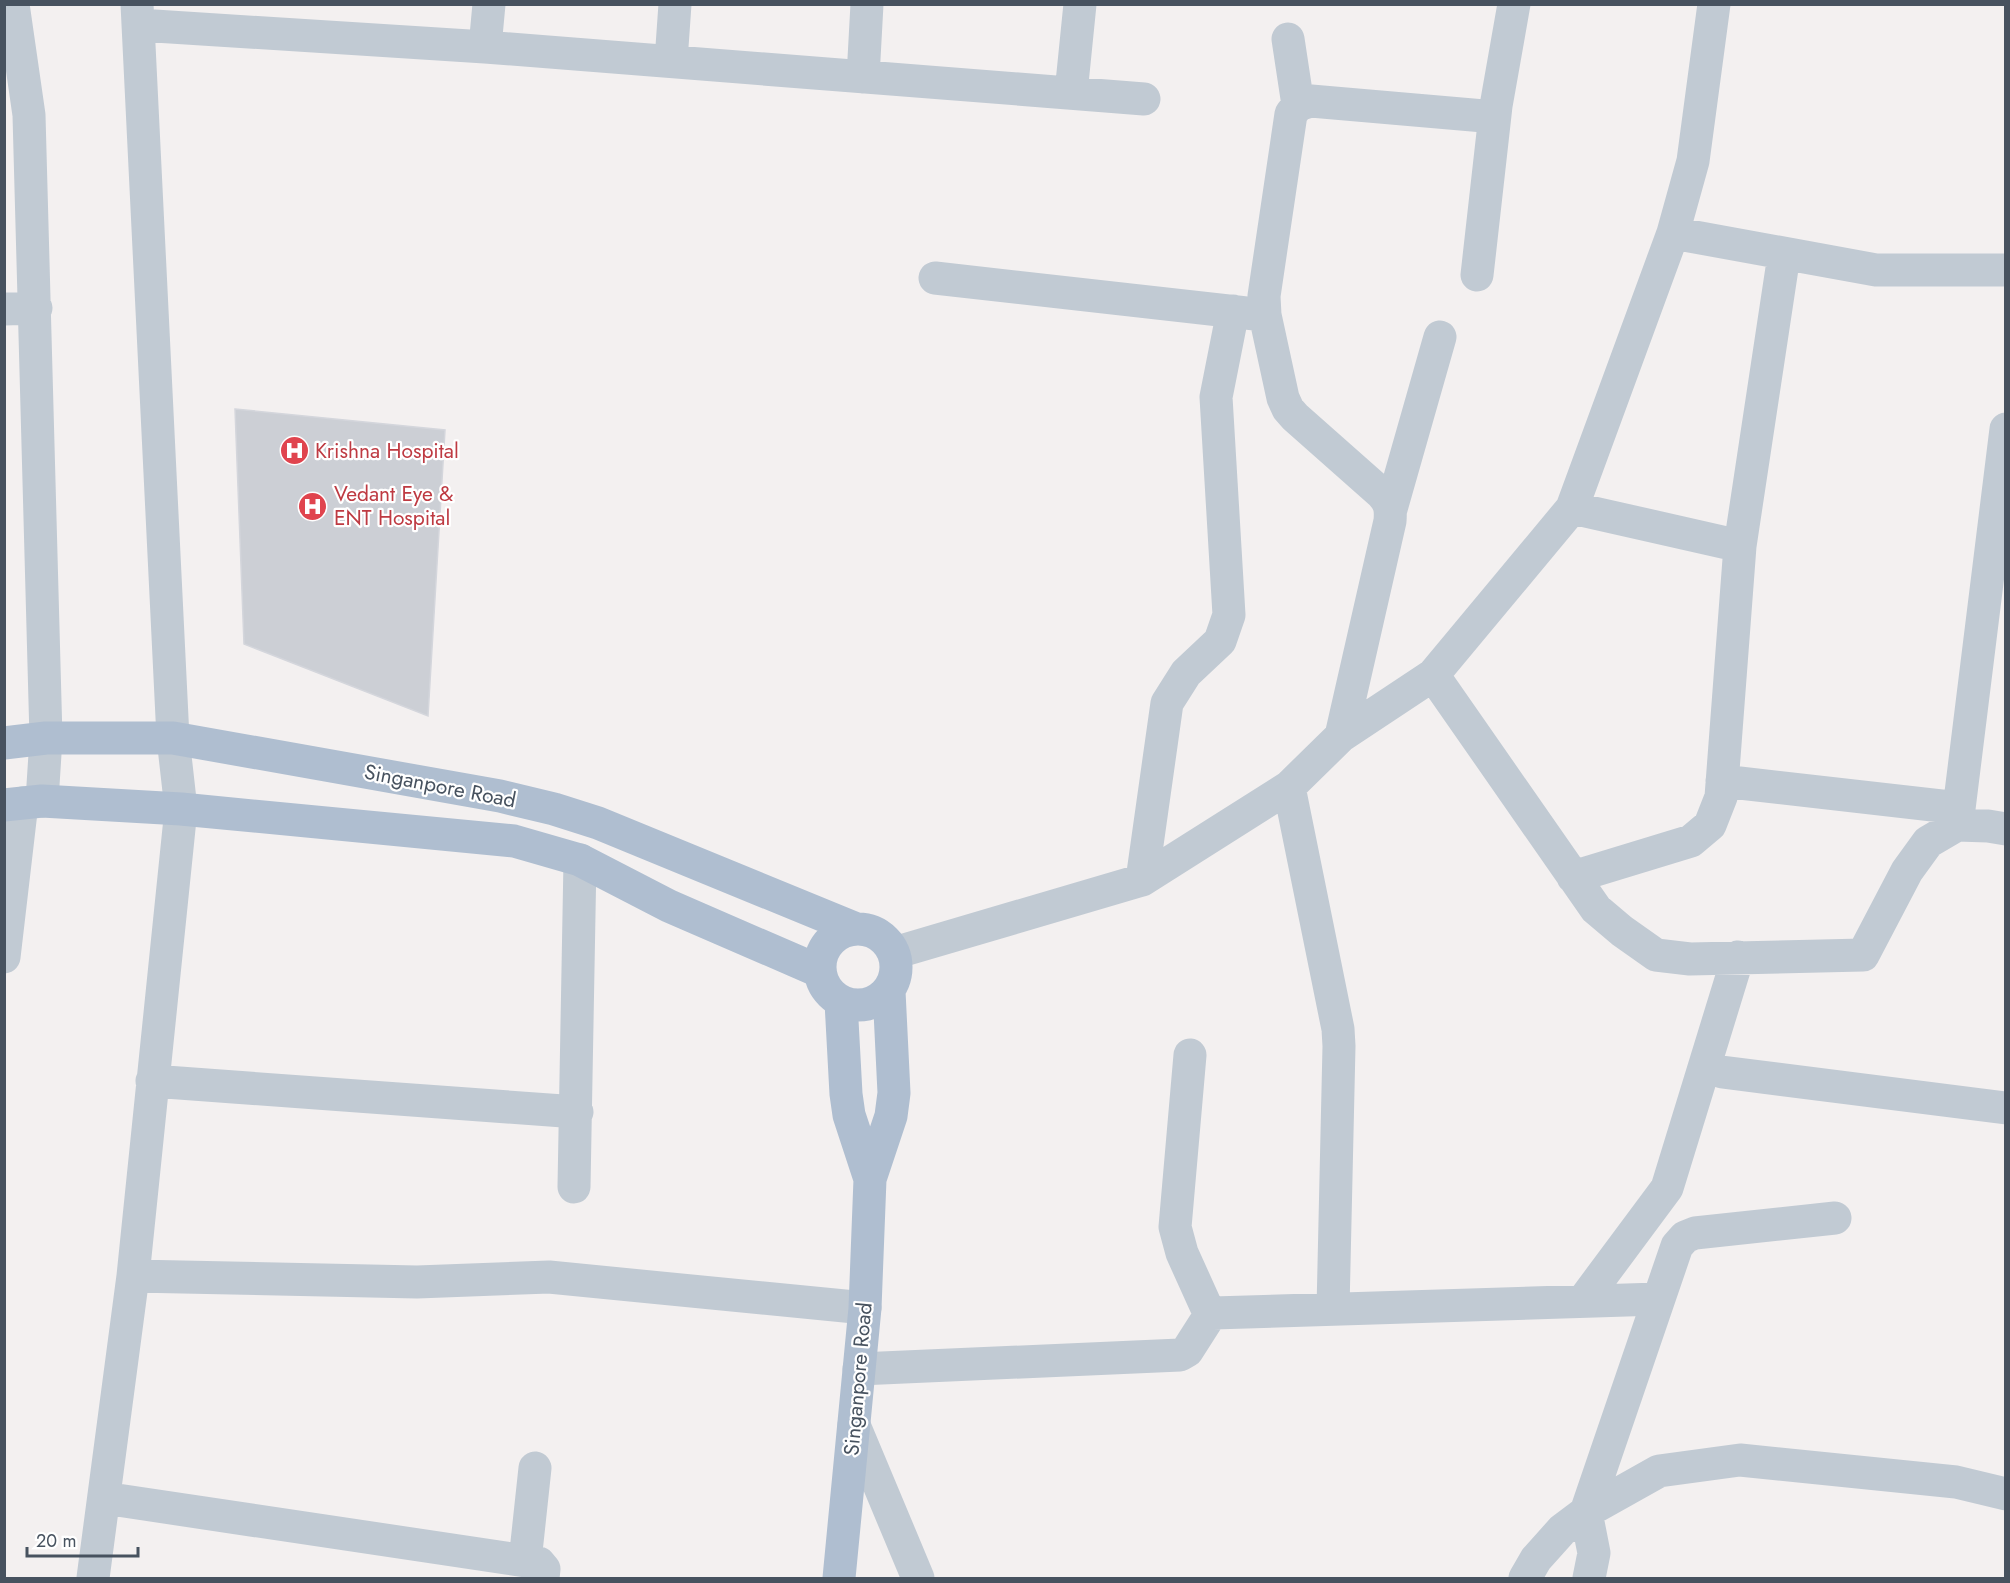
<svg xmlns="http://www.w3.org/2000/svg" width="2010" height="1583" viewBox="0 0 2010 1583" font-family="Jost,sans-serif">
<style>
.building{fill:#cccfd5;stroke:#d4d6dc;stroke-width:1.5}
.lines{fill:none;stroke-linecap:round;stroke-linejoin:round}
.minor{stroke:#c1cad3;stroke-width:33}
.major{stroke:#afbed0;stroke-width:33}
.labels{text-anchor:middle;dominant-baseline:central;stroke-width:4.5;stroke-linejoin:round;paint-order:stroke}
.health-label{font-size:21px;fill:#be3a42;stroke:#fff;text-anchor:start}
.street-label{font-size:21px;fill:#47525f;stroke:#fff}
</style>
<rect width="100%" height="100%" fill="#f3f0f0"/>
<path class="building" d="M235,409L445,430L428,716L244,644Z"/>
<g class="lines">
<path class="minor" d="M13,4L29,115L46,738L42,801
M139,25L485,47L1144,99
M1288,39L1298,105
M485,47L489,4
M671,61L675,4
M863,77L867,4
M1071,93L1080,4
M1673,233L1876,270H2006
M1477,275L1496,106
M935,278L1255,314
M4,309L36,308
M1572,508L1740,546
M1391,509L1440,337
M1433,675L1596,909L1622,931L1656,955L1690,959L1863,955L1907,871L1928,842L1957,825L1988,826L2006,829
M1341,736L1390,521C1391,509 1390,503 1382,494L1295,417L1288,409L1283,398L1265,315L1264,296L1291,114L1298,105L1311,101L1484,116L1490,115L1496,106L1514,4
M1722,781L1959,808
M1289,787L1338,1029L1339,1046L1333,1309
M1957,825L2006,429
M1573,877L1691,841L1710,825L1721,797L1740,546L1784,255
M1142,880L1167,703L1186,673L1220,641L1229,615L1216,397L1233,311
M894,953L1142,880L1289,787L1341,736L1433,675L1572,508L1673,233L1693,161L1714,4
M4,957L22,803
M1190,1055L1175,1227L1182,1253L1210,1315
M1722,1072L2006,1108
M152,1081L577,1112
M574,1187L580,860
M133,1276L417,1282L549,1277L865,1308
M1583,1301L1667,1188L1738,957
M859,1369L1180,1355L1187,1351L1210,1315L1213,1313L1658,1299
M854,1425L918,1578
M104,1498L539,1563L544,1569L543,1578
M525,1561L535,1468
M93,1578L133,1276L181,809L173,738L137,4
M1525,1578L1536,1559L1562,1530L1586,1512L1659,1471L1740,1460L1956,1482L2006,1494
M1589,1578L1594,1553L1586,1512L1677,1246L1685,1237L1695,1233L1835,1218"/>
<path class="major" d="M4,743L46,738H173L500,796L554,809L598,823L854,928
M4,805L42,801L181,809L514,841L580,860L669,906L819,971
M820 967a38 38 0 1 1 76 0a38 38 0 1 1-76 0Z
M841,1002L846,1094L849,1115L870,1179
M839,1578L865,1308L870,1179L891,1116L894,1093L889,991"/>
</g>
<defs>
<symbol id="hospital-disc" viewBox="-11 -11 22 22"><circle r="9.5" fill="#e0444e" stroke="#fff"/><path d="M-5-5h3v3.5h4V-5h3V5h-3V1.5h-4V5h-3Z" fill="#fff"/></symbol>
</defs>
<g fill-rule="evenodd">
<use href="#hospital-disc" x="278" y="434" width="33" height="33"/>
<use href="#hospital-disc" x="296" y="490" width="33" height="33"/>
</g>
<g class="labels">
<g class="health-label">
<text x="315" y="451">Krishna Hospital</text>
<text x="334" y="494">Vedant Eye &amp;<tspan x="334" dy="24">ENT Hospital</tspan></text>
</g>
<g class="street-label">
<text transform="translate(440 786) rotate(11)">Singanpore Road</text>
<text transform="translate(858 1379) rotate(-85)">Singanpore Road</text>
</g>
</g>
<rect width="2010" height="1583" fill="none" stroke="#47525f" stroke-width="12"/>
<path d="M27 1547v9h111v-9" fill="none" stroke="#47525f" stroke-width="3"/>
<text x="36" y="1547" font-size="18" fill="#47525f" stroke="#ffffff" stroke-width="4.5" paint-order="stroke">20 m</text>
</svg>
